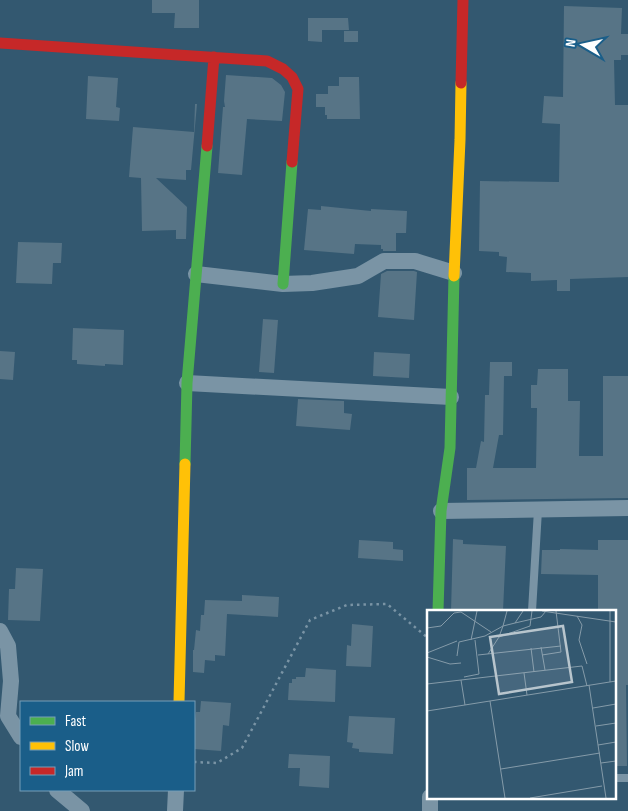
<svg xmlns="http://www.w3.org/2000/svg" width="628" height="811" viewBox="0 0 628 811" font-family="'Sofia Sans Condensed',sans-serif">
<style>
.building{fill:#577486}
.lines{fill:none;stroke-linecap:round;stroke-linejoin:round}
.path{stroke:#7a94a5;stroke-width:2.5;stroke-dasharray:2.5 4;stroke-linecap:butt}
.lane{stroke:#7a94a5;stroke-width:8}
.street{stroke:#7a94a5;stroke-width:16}
.fast{stroke:#4caf50;stroke-width:11}
.slow{stroke:#ffc107;stroke-width:11}
.jam{stroke:#c62828;stroke-width:11}
.inset-road{fill:none;stroke:#859ba9;stroke-width:1}
.view{fill:#b8c5cd;fill-opacity:0.15;stroke:#b8c5cd;stroke-width:2.5}
.inset-edge{fill:none;stroke:#fff;stroke-width:2.5}
</style>
<rect width="100%" height="100%" fill="#335870"/>
<path class="building" d="M152,0H199V28H174L175,13H152Z
M564,6L622,8L621,34H628V55H621V60H614L615,105H628V277L570,279V291H557V280L531,281V273L506,272L507,257L499,256V252L479,251L480,181L559,182L560,124L542,123L544,96L563,97Z
M308,18H348L349,30H322V42L308,41Z
M344,31H358V42H344Z
M226,75L272,78L281,85L285,92L282,121L247,119L242,175L218,173L223,107H225L224,101Z
M88,76L118,78L116,107L120,108L119,121L86,119Z
M339,77H359L360,119H327V115H325V107H316V94H328V86H339Z
M195,104H197L191,170H186V180L156,178L187,207L186,239H176V230L142,231L141,178L129,177L133,127L194,132Z
M321,206L371,211V209L407,211L406,233H396V251H383V249H381V245L355,244L354,254L304,250L308,209L321,210Z
M18,242L62,243L61,263H53L52,284L16,283Z
M387,271H414L417,272L414,320L378,317L381,274Z
M263,319L278,320L274,373L259,372Z
M73,328L124,330L123,365L105,364V366L77,364V360H72Z
M0,351L15,352L13,380L0,379Z
M374,352L410,354L409,378L373,376Z
M490,362H512V376H504L503,435H499L493,468H536L537,408H531V385H537L538,369H568V401H580L579,456H603V376H628V498L467,500V468H476L481,441L484,442L485,395H489Z
M298,399L344,401V413L352,414L350,430L296,426Z
M453,539L463,540V544L506,546L503,611H451Z
M359,540L393,542V549L403,550V561L358,558Z
M598,540H628V685H626L627,766H614V611H598V575L541,574L542,550H560V549L598,550Z
M16,568L43,569L40,621L8,620L9,589H15Z
M242,595L279,597L278,617L227,614L225,656L215,655V661L205,660L204,673L193,672V650H194L196,630L200,631L201,615H204L205,600L242,601Z
M352,624L373,626L371,667L346,666L347,645L351,646Z
M306,668L336,670L335,702L288,700L289,683H292V679H296V677H305Z
M201,701L231,703L229,726L223,725L221,751L194,749V720H195L196,712H200Z
M349,716L395,718L393,754L359,752V749L352,748L353,743L347,742Z
M289,754L330,756L329,788L299,786L300,768H288Z"/>
<g class="lines">
<path class="path" d="M194,762L217,763L242,748L310,620L347,605L387,604L428,638"/>
<path class="lane" d="M532,611L538,510
M614,778H628"/>
<path class="street" d="M196,274L283,284L312,283L358,276L384,261H415L454,273
M187,383L451,397
M441,511L628,508
M0,631L8,646L11,681L8,716L21,737
M57,790L82,811
M175,811L176,790
M430,811V797"/>
<path class="fast" d="M283,284L292,162
M185,464L187,383L207,146
M438,611L441,511L450,448L454,276"/>
<path class="slow" d="M454,276L460,140L461,83
M179,702L185,464"/>
<path class="jam" d="M0,43L267,61L283,69L292,77L298,89L292,162
M461,83L463,0
M207,146L214,57"/>
</g>
<g transform="translate(427 610)">
<rect width="189" height="189" fill="#335870"/>
<path class="inset-road" d="M115,1L189,12M183,1V72M150,6L155,15L152,30L160,54M88,13L114,7L119,1M0,18L14,16L27,3L34,2L64,22M72,27L76,16L88,13L96,1M44,30L50,1M114,37L118,60M104,38L107,62M0,43L30,31M61,44L72,27L103,16L105,1M51,45L134,36M115,45L134,42L129,1M30,46L32,32L58,26L76,16L80,1M0,47L23,54L34,53M97,63L100,85M37,67L52,64L48,30M34,70L155,56L160,76M0,74L34,70L38,95M162,75L179,188M63,91L78,188M166,98L189,94M0,101L189,71M169,116L189,113M171,135L189,132M174,153L189,151M74,159L173,143M103,188L175,176"/>
<path class="view" d="M136,16L145,72L72,84L63,27Z"/>
<rect width="189" height="189" class="inset-edge"/>
</g>
<rect x="20" y="701" width="175" height="90" fill="#1a5e89" stroke="#769eb8"/>
<rect x="30" y="717" width="25" height="8" fill="#4caf50" stroke="#769eb8"/>
<text x="65" y="726" font-size="15" fill="#ffffff">Fast</text>
<rect x="30" y="742" width="25" height="8" fill="#ffc107" stroke="#769eb8"/>
<text x="65" y="751" font-size="15" fill="#ffffff">Slow</text>
<rect x="30" y="767" width="25" height="8" fill="#c62828" stroke="#769eb8"/>
<text x="65" y="776" font-size="15" fill="#ffffff">Jam</text>
<g transform="translate(583 45) rotate(279)" stroke="#1a5e89" stroke-width="4" paint-order="stroke">
<path d="M0-4L9 19L0 12L-9 19Z" fill="#ffffff"/>
<text y="-8" font-size="14" font-weight="bold" text-anchor="middle" fill="#ffffff">N</text>
</g>
</svg>
